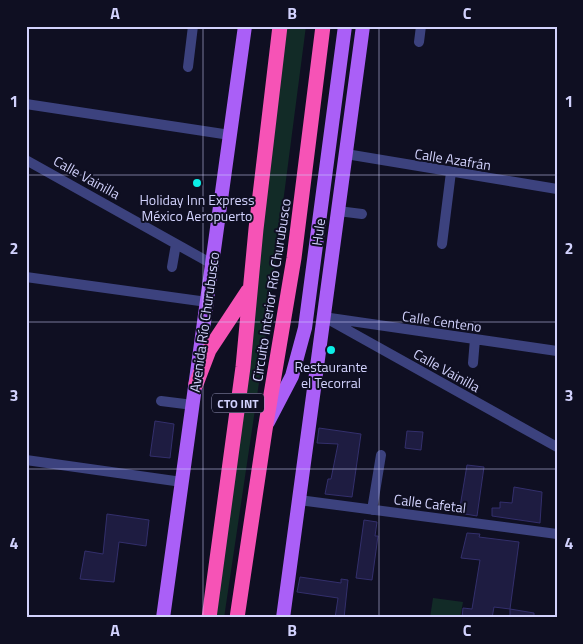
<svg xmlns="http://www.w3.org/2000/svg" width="583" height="644" viewBox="0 0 583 644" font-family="'Titillium Web',sans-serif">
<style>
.green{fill:#122b27}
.building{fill:#1e1c41;stroke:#332f6c}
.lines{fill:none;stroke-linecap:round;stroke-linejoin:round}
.minor{stroke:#3c427e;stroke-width:10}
.major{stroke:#aa5ff7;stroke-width:14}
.highway{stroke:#f653b6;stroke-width:15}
.grid{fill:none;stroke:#d2d2fd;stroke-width:1;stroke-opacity:0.55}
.poi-dot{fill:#0ceee7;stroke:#0f0f22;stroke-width:2}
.labels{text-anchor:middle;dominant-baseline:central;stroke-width:4;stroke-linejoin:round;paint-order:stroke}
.shield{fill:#0f0f22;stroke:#9898bb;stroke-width:1}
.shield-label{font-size:12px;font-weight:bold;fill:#d2d2fd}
.street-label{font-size:14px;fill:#d2d2fd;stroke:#0f0f22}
.poi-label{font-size:14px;fill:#d2d2fd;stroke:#0f0f22}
.neatline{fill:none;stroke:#d2d2fd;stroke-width:2}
.grid-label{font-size:16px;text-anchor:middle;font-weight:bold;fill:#d2d2fd}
</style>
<rect width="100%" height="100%" fill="#0f0f22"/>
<path class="green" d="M287,26H306L264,349L224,618H214Z
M433,598L463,602L460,618H430Z"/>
<path class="building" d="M155,421L174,424L170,458L150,456Z
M319,428L361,434L352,497L325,494L328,479H331L338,444L317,443Z
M407,431L423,432L421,450L405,448Z
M467,465L484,467L477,516L459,513Z
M514,487L542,492L540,523L492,516V508H500V502L512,503Z
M107,514L149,520L146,546L119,542L114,582L80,579L85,551L103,554Z
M364,520L377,522L375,536H378L372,580L356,578Z
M467,533L480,534L479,537L519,542L510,609L494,607L492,618H462L463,608L472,609L480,560L461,558Z
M300,577L341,583V579L348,580L344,618H335L338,598L297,592Z
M510,609L534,613V618H510Z"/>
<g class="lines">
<path class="minor" d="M419,42L421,26
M188,67L193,26
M26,104L230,135
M346,154L557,189
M26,160L212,264
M338,211L362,214
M442,244L451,172
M172,267L176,244
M26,277L207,302
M324,317L557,447
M330,318L557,351
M473,363L475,339
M161,401L193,405
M26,460L182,482
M299,500L557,534
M372,510L381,455"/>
<path class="major" d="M268,422L292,376L305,328L345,26
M163,618L245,26
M283,618L363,26"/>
<path class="highway" d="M196,384L209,350L248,291
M209,618L243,367L256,229L280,26
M237,618L265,430L294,258L323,26"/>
</g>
<path class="grid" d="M203,26V618M379,26V618M26,175H557M26,322H557M26,469H557"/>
<g class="poi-dot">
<circle cx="197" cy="183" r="5"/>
<circle cx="331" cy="350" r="5"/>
</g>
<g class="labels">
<rect class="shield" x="212" y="393.5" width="52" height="19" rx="4"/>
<g class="shield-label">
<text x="238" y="403">CTO INT</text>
</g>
<g class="street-label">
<text transform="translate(453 159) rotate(9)">Calle Azafrán</text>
<text transform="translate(87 177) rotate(29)">Calle Vainilla</text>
<text transform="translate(318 232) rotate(-82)">Hule</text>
<text transform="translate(271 290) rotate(-81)">Circuito Interior Río Churubusco</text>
<text transform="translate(442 321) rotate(8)">Calle Centeno</text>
<text transform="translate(204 322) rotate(-82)">Avenida Río Churubusco</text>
<text transform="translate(447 370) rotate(29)">Calle Vainilla</text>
<text transform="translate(430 503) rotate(7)">Calle Cafetal</text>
</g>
<g class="poi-label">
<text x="197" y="199">Holiday Inn Express<tspan x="197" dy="16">México Aeropuerto</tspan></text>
<text x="331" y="366">Restaurante<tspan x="331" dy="16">el Tecorral</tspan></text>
</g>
</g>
<rect width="583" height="644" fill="none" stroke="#0f0f22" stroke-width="55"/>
<rect x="28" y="28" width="528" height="588" class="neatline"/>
<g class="grid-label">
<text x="115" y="19">A</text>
<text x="292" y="19">B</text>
<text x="467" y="19">C</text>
<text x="14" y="107">1</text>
<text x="569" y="107">1</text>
<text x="14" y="254">2</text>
<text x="569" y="254">2</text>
<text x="14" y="401">3</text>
<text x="569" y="401">3</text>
<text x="14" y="549">4</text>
<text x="569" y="549">4</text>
<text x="115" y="636">A</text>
<text x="292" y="636">B</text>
<text x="467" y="636">C</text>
</g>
</svg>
